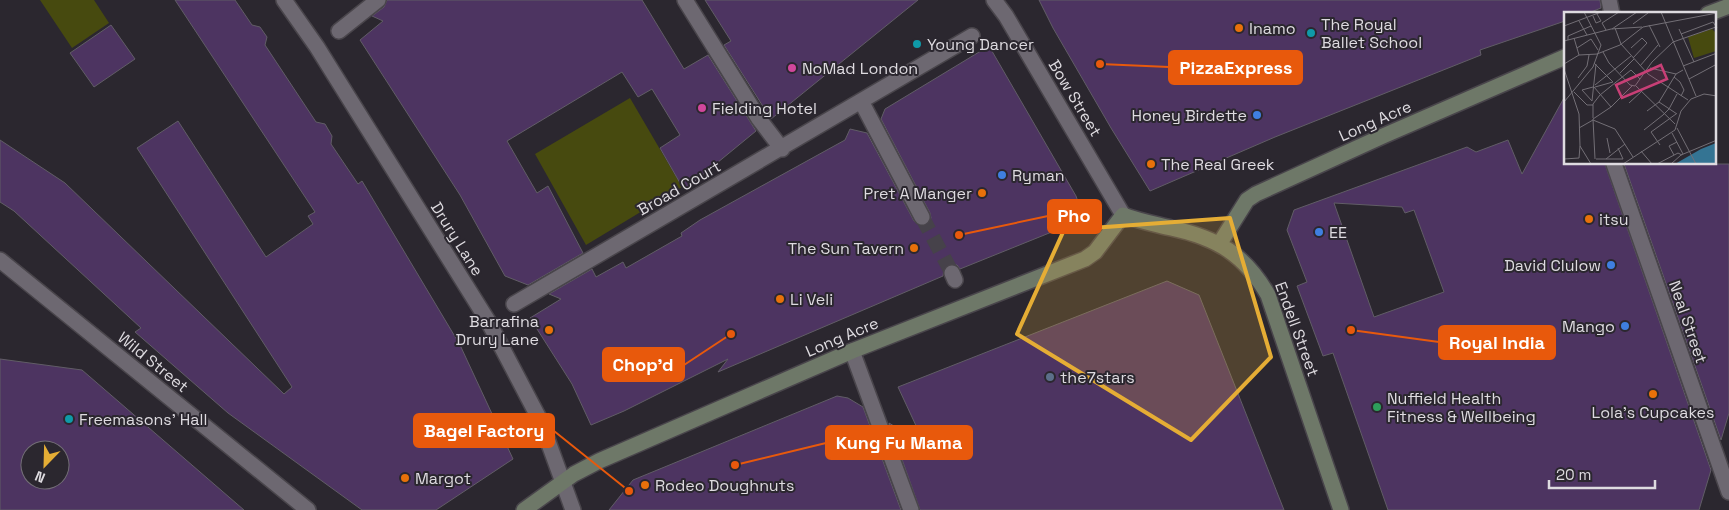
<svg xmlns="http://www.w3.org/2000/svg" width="1729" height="510" viewBox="0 0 1729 510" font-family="'Space Grotesk',sans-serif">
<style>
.green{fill:#474a0f}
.building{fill:#4d3461;stroke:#615d66;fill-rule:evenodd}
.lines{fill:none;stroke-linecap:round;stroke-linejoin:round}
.pedestrian-tunnel{stroke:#46424a;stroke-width:15;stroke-dasharray:15 8;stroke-linecap:butt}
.pedestrian-casing{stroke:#49454b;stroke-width:18}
.minor-casing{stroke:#49454b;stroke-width:18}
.secondary-casing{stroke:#49454b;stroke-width:18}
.pedestrian{stroke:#6d6871;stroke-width:15}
.minor{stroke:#6d6871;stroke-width:15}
.secondary{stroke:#6e7868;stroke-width:15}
.marked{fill:#e5ad35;fill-opacity:0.2;stroke:#e5ad35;stroke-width:4;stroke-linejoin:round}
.food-dot{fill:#e8710a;stroke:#2b272f;stroke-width:2}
.culture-dot{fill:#0f9aa8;stroke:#2b272f;stroke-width:2}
.hotel-dot{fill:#d1479c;stroke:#2b272f;stroke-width:2}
.shop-dot{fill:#3f7fe0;stroke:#2b272f;stroke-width:2}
.service-dot{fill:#5c6f8a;stroke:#2b272f;stroke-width:2}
.leisure-dot{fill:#2e9e5b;stroke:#2b272f;stroke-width:2}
.labels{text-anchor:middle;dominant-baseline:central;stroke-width:4;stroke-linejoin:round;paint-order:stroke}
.poi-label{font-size:16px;fill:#dedbe0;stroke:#2b272f;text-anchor:start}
.street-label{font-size:16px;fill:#dedbe0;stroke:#2b272f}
.inset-road{fill:none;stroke:#736f76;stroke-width:1}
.view{fill:#c83f76;fill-opacity:0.15;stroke:#c83f76;stroke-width:2.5}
.inset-edge{fill:none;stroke:#dedbe0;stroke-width:2.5}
.leader{fill:none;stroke:#e8590c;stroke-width:2}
.callout-dot{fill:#e8590c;stroke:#2b272f;stroke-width:2}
.callout{fill:#e8590c;stroke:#e8590c;stroke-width:2}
.callout-label{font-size:18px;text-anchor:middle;font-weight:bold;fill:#fff}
</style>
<rect width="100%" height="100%" fill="#2b272f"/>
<path class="green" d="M40,0H94L109,23L72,48Z
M630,98L682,187L586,245L535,154Z"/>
<path class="building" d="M175,0H235L252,25L260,27L267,37L265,45L316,122L325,124L332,136L331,144L358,184L362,181L460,345L513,459L436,510H362L228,413L135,332L141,328L14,211L0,202V140L65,183L284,394L292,387L137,148L178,121L266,257L313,224L308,216L315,212Z
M387,0H642L684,69L708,55L756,131L684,190L660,148L680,135L652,89L638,97L622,72L507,141L537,193L548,186L583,253L528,285L505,276L460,195L360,40L383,21L372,16L384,7Z
M705,0H918L771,119L724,45L731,41Z
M1039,0H1600L1601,8L1586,14H1565V21L1480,50L1481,55L1275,137L1150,191L1111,128L1053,28Z
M111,25L135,59L94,87L70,53Z
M989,46L1076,196L1084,219L960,269L957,265L949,264L944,268L943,276L718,372L728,359L624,411L591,425L572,384L530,318L561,299L549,294L592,269L596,277L623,262L626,268L682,236L681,233L700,220L845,140L850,129L867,133L914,221L921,226L927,225L931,218L930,213L881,119L885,109Z
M1565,96V164H1605L1711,470L1699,510H1388L1333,353L1323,356L1297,286L1307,282L1287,230L1294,210L1467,147L1476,152L1508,140L1522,174ZM1334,203L1402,207L1405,213L1414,210L1444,292L1374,317Z
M1624,164H1729V413L1721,440Z
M1167,281L1199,295L1284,510H920L889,423L925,445L898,387Z
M0,359L82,370L244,510H0ZM30,450H60V480H30Z
M837,396L848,398L863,407L901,510H609L633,480Z"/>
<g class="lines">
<path class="pedestrian-tunnel" d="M922,217L952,273"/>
<defs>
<path id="pedestrian" d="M685,0L759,119L782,149
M1609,0L1612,14
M339,31L378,0
M861,101L922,217
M1614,164L1729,492
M952,273L955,280
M514,304L972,36"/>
<path id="minor" d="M284,0L317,47L488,321L541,422L573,510
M994,0L1006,16L1123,215
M0,260L308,510
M852,351L911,510"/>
<path id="secondary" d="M1708,14L1729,6
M1220,243L1247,200L1256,194L1383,136L1565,57
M524,510L574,474L599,461L852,351L1085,259L1095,252L1123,215C1139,221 1155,224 1171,228C1218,238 1245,255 1268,295L1341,510"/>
</defs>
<use href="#pedestrian" class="pedestrian-casing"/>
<use href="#minor" class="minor-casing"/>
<use href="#secondary" class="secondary-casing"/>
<use href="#pedestrian" class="pedestrian"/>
<use href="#minor" class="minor"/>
<use href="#secondary" class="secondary"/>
</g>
<path class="marked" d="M1230,218L1271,357L1191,440L1017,334L1064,230Z"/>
<g class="food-dot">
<circle cx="1239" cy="28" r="5"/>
<circle cx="1151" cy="164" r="5"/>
<circle cx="982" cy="193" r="5"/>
<circle cx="1589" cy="219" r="5"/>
<circle cx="914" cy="248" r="5"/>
<circle cx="780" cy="299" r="5"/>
<circle cx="549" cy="330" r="5"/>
<circle cx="1653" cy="394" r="5"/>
<circle cx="405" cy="478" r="5"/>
<circle cx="645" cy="485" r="5"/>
</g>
<g class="culture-dot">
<circle cx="1311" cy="33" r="5"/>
<circle cx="917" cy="44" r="5"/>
<circle cx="69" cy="419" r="5"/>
</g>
<g class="hotel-dot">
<circle cx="792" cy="68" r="5"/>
<circle cx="702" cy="108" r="5"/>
</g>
<g class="shop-dot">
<circle cx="1257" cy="115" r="5"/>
<circle cx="1002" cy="175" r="5"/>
<circle cx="1319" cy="232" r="5"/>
<circle cx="1611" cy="265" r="5"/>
<circle cx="1625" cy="326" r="5"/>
</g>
<circle class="service-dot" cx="1050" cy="377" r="5"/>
<circle class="leisure-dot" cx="1377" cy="407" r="5"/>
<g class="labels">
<g class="poi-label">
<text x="1321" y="24">The Royal<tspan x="1321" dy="18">Ballet School</tspan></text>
<text x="1249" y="28">Inamo</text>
<text x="927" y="44">Young Dancer</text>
<text x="802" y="68">NoMad London</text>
<text x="712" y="108">Fielding Hotel</text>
<text x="1247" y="115" text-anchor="end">Honey Birdette</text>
<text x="1161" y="164">The Real Greek</text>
<text x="1012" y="175">Ryman</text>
<text x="972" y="193" text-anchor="end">Pret A Manger</text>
<text x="1599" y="219">itsu</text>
<text x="1329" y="232">EE</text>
<text x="904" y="248" text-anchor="end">The Sun Tavern</text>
<text x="1601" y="265" text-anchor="end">David Clulow</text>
<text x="790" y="299">Li Veli</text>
<text x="539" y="321" text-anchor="end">Barrafina<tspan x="539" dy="18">Drury Lane</tspan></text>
<text x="1615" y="326" text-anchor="end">Mango</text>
<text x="1060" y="377">the7stars</text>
<text x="1387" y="398">Nuffield Health<tspan x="1387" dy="18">Fitness &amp; Wellbeing</tspan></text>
<text x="1653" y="412" text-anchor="middle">Lola's Cupcakes</text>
<text x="79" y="419">Freemasons' Hall</text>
<text x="415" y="478">Margot</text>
<text x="655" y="485">Rodeo Doughnuts</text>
</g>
<g class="street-label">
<text transform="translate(1075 98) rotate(59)">Bow Street</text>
<text transform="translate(1375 121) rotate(-24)">Long Acre</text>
<text transform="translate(679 188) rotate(-30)">Broad Court</text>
<text transform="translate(457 239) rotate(58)">Drury Lane</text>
<text transform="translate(1688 322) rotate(71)">Neal Street</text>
<text transform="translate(1297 329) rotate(70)">Endell Street</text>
<text transform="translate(842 337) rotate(-23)">Long Acre</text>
<text transform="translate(153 362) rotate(39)">Wild Street</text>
</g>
</g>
<g transform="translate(1564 12)">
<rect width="152" height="152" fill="#2b272f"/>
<path d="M148,17L152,21V39L130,46L124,25Z" fill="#474a0f"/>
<path d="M152,131V152H111L137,137Z" fill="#347493"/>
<path class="inset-road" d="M97,0L132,84M29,4L32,11L37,9L33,2M15,9L23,23M69,12L84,1M85,13L96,35M0,14L37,0M51,16L57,32M48,17L73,0M115,17L130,50M42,18L38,11L55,0M117,22L149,10L153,16M10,26L15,43L34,42M4,28V24L27,14M0,29L47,17L78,15M109,30L152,15M57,32L84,62L124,88M13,36L27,27L34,38M67,36L78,26L83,31L69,46M39,40L45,51L66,73L71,74L88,50L109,30M33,42L56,33L79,15L153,1M30,51L49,70L31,75M0,52L15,43M76,54L94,33M119,54L153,41M86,56L112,62M0,57L15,102L16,134L27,152M56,61L70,47M110,65L116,70L120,78L117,84M14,66L23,54L25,43M125,67L153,52M31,73L67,44M72,74L111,112M30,75L47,95M10,80L23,93H29M28,89L32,52M28,89L18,78L29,75M0,90L29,55L37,33L20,0M95,90L113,102M65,91L78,79M83,99L95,90L112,62L119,58M99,103L105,97L113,82M29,106V92L36,83L67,58L76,67M29,108L51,117L69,145M15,116L29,108M113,116L132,152M80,118L99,103M108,121L119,142M43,126L46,141M96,133L87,120L112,102M77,139L88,152M110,143L105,134L113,130M0,147L15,146L16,134M31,147L29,107L47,95L68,74M32,147H59L54,136M42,147L61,132M59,152L111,118L117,99L127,87L140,82L153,84M93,152L114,141L118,143M107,152L117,143L153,128"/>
<path class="view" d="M97,53L103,67L58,86L52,73Z"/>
<rect width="152" height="152" class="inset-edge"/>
</g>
<path class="leader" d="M1100 64L1169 67M959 235L1048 216M1351 330L1439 342M731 334L684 365M629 491L554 431M735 465L826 443"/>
<g class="callout-dot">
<circle cx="1100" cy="64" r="5"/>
<circle cx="959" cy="235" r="5"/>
<circle cx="1351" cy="330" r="5"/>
<circle cx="731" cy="334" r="5"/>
<circle cx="629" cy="491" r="5"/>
<circle cx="735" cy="465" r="5"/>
</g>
<g class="callout">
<rect x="1169" y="51" width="133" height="33" rx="5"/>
<rect x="1048" y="200" width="53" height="33" rx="5"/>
<rect x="1439" y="326" width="116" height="33" rx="5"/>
<rect x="603" y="348" width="81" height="33" rx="5"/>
<rect x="414" y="414" width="140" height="33" rx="5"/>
<rect x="826" y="426" width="146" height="33" rx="5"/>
</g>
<g class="callout-label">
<text x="1236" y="74">PizzaExpress</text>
<text x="1074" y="222">Pho</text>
<text x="1497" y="349">Royal India</text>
<text x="643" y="371">Chop'd</text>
<text x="484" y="437">Bagel Factory</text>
<text x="899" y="449">Kung Fu Mama</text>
</g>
<g transform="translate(45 465) rotate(203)"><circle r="24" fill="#2b272f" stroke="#736f76"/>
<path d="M0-4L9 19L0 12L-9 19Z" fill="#e5ad35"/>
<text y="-8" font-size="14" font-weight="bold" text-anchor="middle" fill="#dedbe0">N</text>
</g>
<path d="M1549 480v8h106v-8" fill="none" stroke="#dedbe0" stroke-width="2.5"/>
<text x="1556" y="480" font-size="15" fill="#dedbe0" stroke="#2b272f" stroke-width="4" paint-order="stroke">20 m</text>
</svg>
